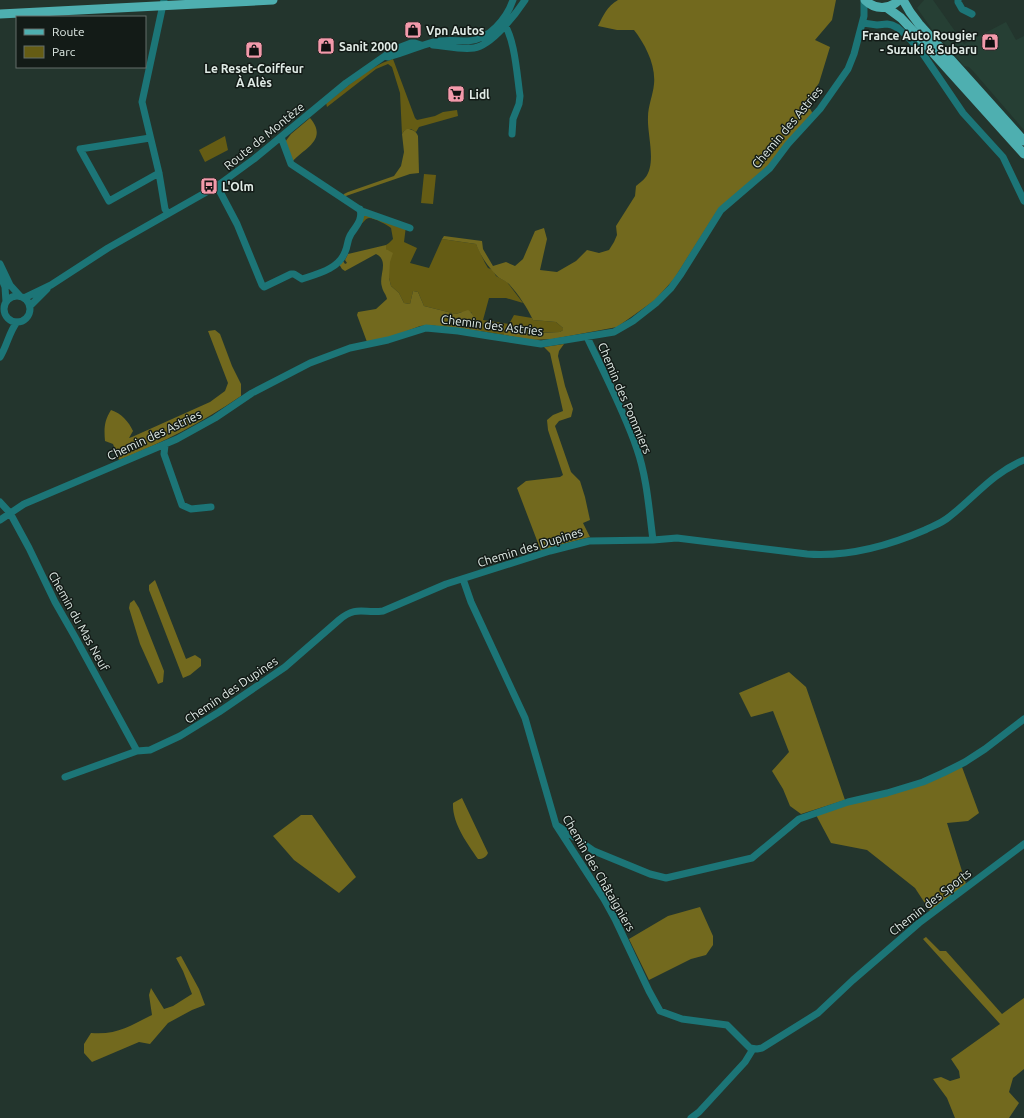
<svg xmlns="http://www.w3.org/2000/svg" width="1024" height="1118" viewBox="0 0 1024 1118" font-family="Ubuntu,sans-serif">
<style>
.built{fill:#263f34}
.green{fill:#655c14}
.forest{fill:#72691e}
.lines{fill:none;stroke-linecap:round;stroke-linejoin:round}
.minor{stroke:#1c7577;stroke-width:7}
.major{stroke:#4eafb0;stroke-width:9}
.labels{text-anchor:middle;dominant-baseline:central;stroke-width:3;stroke-linejoin:round;paint-order:stroke}
.poi-label{font-size:12px;font-weight:bold;fill:#e0ebe6;stroke:#131b17;text-anchor:start}
.street-label{font-size:12px;fill:#e0ebe6;stroke:#131b17}
</style>
<rect width="100%" height="100%" fill="#23352d"/>
<path class="built" d="M924,0H933L964,44L1006,22L1016,40L1024,36V130L973,71L969,67L964,66L933,31L917,8Z"/>
<path class="green" d="M393,59L415,118L417,120L435,116L443,112L457,110L458,116L419,127L416,132L411,129L404,131L402,134L400,93L392,67L388,64L376,69L327,107L326,103C347,88 367,67 393,59Z
M225,136L228,150L205,162L199,150Z
M424,174L436,175L433,204L421,203Z
M363,213L406,226L404,242L417,248L410,263L429,268L442,239L476,244L485,263L488,268L493,270L496,276L507,282L523,303L506,298H489L483,320L509,324L514,315L532,318L533,320L556,322L563,328V330L560,332L529,333L516,327L504,328V335L480,331L479,322L475,320L471,312H462L456,314L424,306L418,292L413,291L410,304L404,303L399,293L391,286L389,278V252L386,249V245L389,243L393,239L391,228C388,225 374,218 369,218C366,218 364,222 361,224Z"/>
<path class="forest" d="M618,0H836L832,20L815,40L830,47L819,83L808,99L809,107L813,114L770,164L717,211L674,279L655,300L634,315L617,327L553,339L531,340L504,335V328L507,325C515,326 520,331 528,332C538,334 549,332 560,332L563,330V328L556,322L533,320C527,307 518,294 509,284C505,280 499,279 496,275C487,265 481,257 476,244L442,239L444,236L482,241L483,249L493,266L506,262L515,266L523,259L535,231L544,228L547,239L540,270L557,272L576,261L587,250L599,253L609,250L614,242L617,235L616,226L635,196L636,186C639,183 643,181 645,178C657,163 647,135 648,117C648,106 653,95 654,84C656,65 645,44 634,30H617L598,26C603,16 607,6 618,0Z
M310,118C329,140 303,149 292,162L285,142L291,134Z
M407,129C412,129 416,131 418,136L419,173L410,174L343,197L344,194L348,192L394,176L401,166L404,152L402,134L404,131Z
M386,245V249L393,253L390,262L389,278L391,286L399,293L404,303L410,304L413,291L418,292L424,306L456,314L468,310C476,315 472,322 483,323V328L480,331L428,325L420,326L389,338L367,342L357,315L358,312L376,309L387,299C386,294 383,292 382,287C378,276 390,261 376,254L345,271L342,269L339,264L343,261L345,264L347,263L345,260L348,254Z
M215,330L220,334L232,366L241,384V396C203,422 162,443 119,460L113,444L105,441C104,429 104,421 111,410C121,413 129,422 133,431L129,438L132,437L210,402L225,391L228,383L208,331Z
M564,344L559,351L558,356L565,386L573,409L571,417L559,421L555,426L571,472L580,481L585,497L590,520L583,523L590,537L563,544L541,551L517,488L526,481L560,477L563,475L548,430L547,420L553,415L563,411L550,353L544,347Z
M155,580L186,659L195,655L201,659V666L190,675L183,678L149,590V585Z
M134,600L139,608L164,671L163,682L158,684L140,644L129,608L130,603Z
M789,672L806,687L845,800L801,814L790,806L783,789L772,771L789,752L773,711L751,717L739,693Z
M962,767L979,813L968,821L947,823L966,884L930,911L915,888L867,850L831,843L816,815Z
M462,798L488,853C486,857 483,859 478,859C467,843 452,823 453,803Z
M301,815H312L356,877L339,893L294,860L273,836Z
M700,907L713,936V945L706,955L691,959L649,980L629,939L668,916Z
M926,937L940,951H946L1002,1014L1024,998V1069L1013,1078L1009,1092L1019,1103L1009,1118H955L947,1098L933,1079L941,1077L950,1081L960,1078L959,1071L951,1059L1000,1024L923,939Z
M181,956L199,989L205,1005L192,1010L168,1023L150,1044L139,1042L92,1062L84,1053V1044L91,1033C118,1035 129,1026 152,1015L149,995L151,988L164,1009L173,1006L192,994L183,971L176,958Z"/>
<g class="lines">
<path class="minor" d="M164,0L142,102L159,173L165,209L168,214
M958,0V2L962,9L972,14
M502,21C515,36 517,76 520,96L519,104L513,119L512,134
M863,23L877,25L887,24L892,25L898,28L909,38L923,54L963,113L1003,157L1024,201
M433,45C446,46 461,50 474,48C492,45 515,15 525,0
M388,57C404,53 418,46 434,42C445,39 457,41 468,41C489,40 507,18 513,0
M281,137L291,164L362,211L410,228
M150,138L80,149L109,201L159,173
M217,186L237,224L262,285L264,287L291,274H294L302,279C317,274 339,269 345,252C348,246 347,240 351,234C356,226 363,220 360,209
M0,264L10,285L20,296
M0,275L5,287L6,302
M4 309a13 13 0 1 1 26 0a13 13 0 1 1-26 0Z
M24,298L51,285L108,248L217,186L254,159L346,83L389,53L398,48L411,43H415L421,45
M30,306L47,289
M587,337C604,373 624,411 637,449C647,478 649,510 653,540
M0,357C7,346 9,332 17,322
M165,445L164,454L182,505L191,509L211,507
M0,502L10,513L29,548L55,602L75,637L137,751
M0,520L24,504L177,439L215,418L252,393L310,363L350,348L388,340L426,328L458,331L489,336L541,344L614,332L633,321L656,303L671,288L681,274L721,210L770,168L788,144L820,109L848,69L854,54L864,16V0
M463,579L471,602L525,718L556,825L604,899L615,919L649,991L660,1011L682,1019L727,1025L750,1048L757,1049L762,1048L818,1013L853,980L919,923L1024,844
M65,777L137,751L150,750L180,736L219,712L285,667L339,620C357,605 364,614 383,611L446,584L550,551L589,541L653,540L677,538L807,554C847,557 888,546 925,530C933,526 942,523 949,517C976,496 991,474 1024,460
M558,826L594,851L650,874L666,878L752,858L799,819L848,802L887,793L923,782L943,773L965,762L985,749L1024,719
M691,1118L699,1112L745,1062L753,1049"/>
<path class="major" d="M865,0C875,10 889,10 899,0
M903,0L910,12L919,24L1024,141
M886,7L901,18L915,33L1024,154
M0,14L273,0"/>
</g>
<defs>
<symbol id="shop-square" viewBox="-11 -11 22 22"><rect x="-9" y="-9" width="18" height="18" rx="4" fill="#f39aab" stroke="#131b17"/><path d="M-5-2.5h2.3a2.7 3.5 0 0 1 5.4 0H5L5.5 6h-11ZM-1.5-2.5h3a1.5 2.3 0 0 0-3 0Z" fill="#111"/></symbol>
<symbol id="supermarket-square" viewBox="-11 -11 22 22"><rect x="-9" y="-9" width="18" height="18" rx="4" fill="#f39aab" stroke="#131b17"/><path d="M-6-5.5h2.5l.6 2H6L4.5 2H-2.5L-4.4-4H-6ZM-1.5 3.2a1.3 1.3 0 1 0 .1 0ZM3 3.2a1.3 1.3 0 1 0 .1 0Z" fill="#111"/></symbol>
<symbol id="bus-square" viewBox="-11 -11 22 22"><rect x="-9" y="-9" width="18" height="18" rx="4" fill="#f39aab" stroke="#131b17"/><path d="M-5-6H5V4H4V6H2V4H-2V6H-4V4H-5ZM-3.5-4V0h7V-4ZM-3.5 1.2v1.5H-2V1.2ZM2 1.2v1.5H3.5V1.2Z" fill="#111"/></symbol>
</defs>
<g fill-rule="evenodd">
<use href="#shop-square" x="403" y="20" width="20" height="20"/>
<use href="#shop-square" x="980" y="32" width="20" height="20"/>
<use href="#shop-square" x="316" y="36" width="20" height="20"/>
<use href="#shop-square" x="244" y="40" width="20" height="20"/>
<use href="#supermarket-square" x="446" y="84" width="20" height="20"/>
<use href="#bus-square" x="199" y="176" width="20" height="20"/>
</g>
<g class="labels">
<g class="poi-label">
<text x="426" y="30">Vpn Autos</text>
<text x="977" y="35" text-anchor="end">France Auto Rougier<tspan x="977" dy="14">- Suzuki &amp; Subaru</tspan></text>
<text x="339" y="46">Sanit 2000</text>
<text x="254" y="68" text-anchor="middle">Le Reset-Coiffeur<tspan x="254" dy="14">À Alès</tspan></text>
<text x="469" y="94">Lidl</text>
<text x="222" y="186">L'Olm</text>
</g>
<g class="street-label">
<text transform="translate(787 127) rotate(-50)">Chemin des Astries</text>
<text transform="translate(264 136) rotate(-39)">Route de Montèze</text>
<text transform="translate(492 325) rotate(7)">Chemin des Astries</text>
<text transform="translate(625 398) rotate(67)">Chemin des Pommiers</text>
<text transform="translate(154 435) rotate(-25)">Chemin des Astries</text>
<text transform="translate(530 547) rotate(-17)">Chemin des Dupines</text>
<text transform="translate(79 621) rotate(61)">Chemin du Mas Neuf</text>
<text transform="translate(231 690) rotate(-34)">Chemin des Dupines</text>
<text transform="translate(599 873) rotate(60)">Chemin des Châtaigniers</text>
<text transform="translate(930 902) rotate(-38)">Chemin des Sports</text>
</g>
</g>
<rect x="16" y="16" width="130" height="52" fill="#131b17" stroke="#656e6a"/>
<rect x="24" y="29" width="20" height="6" fill="#4eafb0" stroke="#656e6a"/>
<text x="52" y="36" font-size="12" fill="#e0ebe6">Route</text>
<rect x="24" y="46" width="20" height="12" fill="#655c14" stroke="#656e6a"/>
<text x="52" y="56" font-size="12" fill="#e0ebe6">Parc</text>
</svg>
